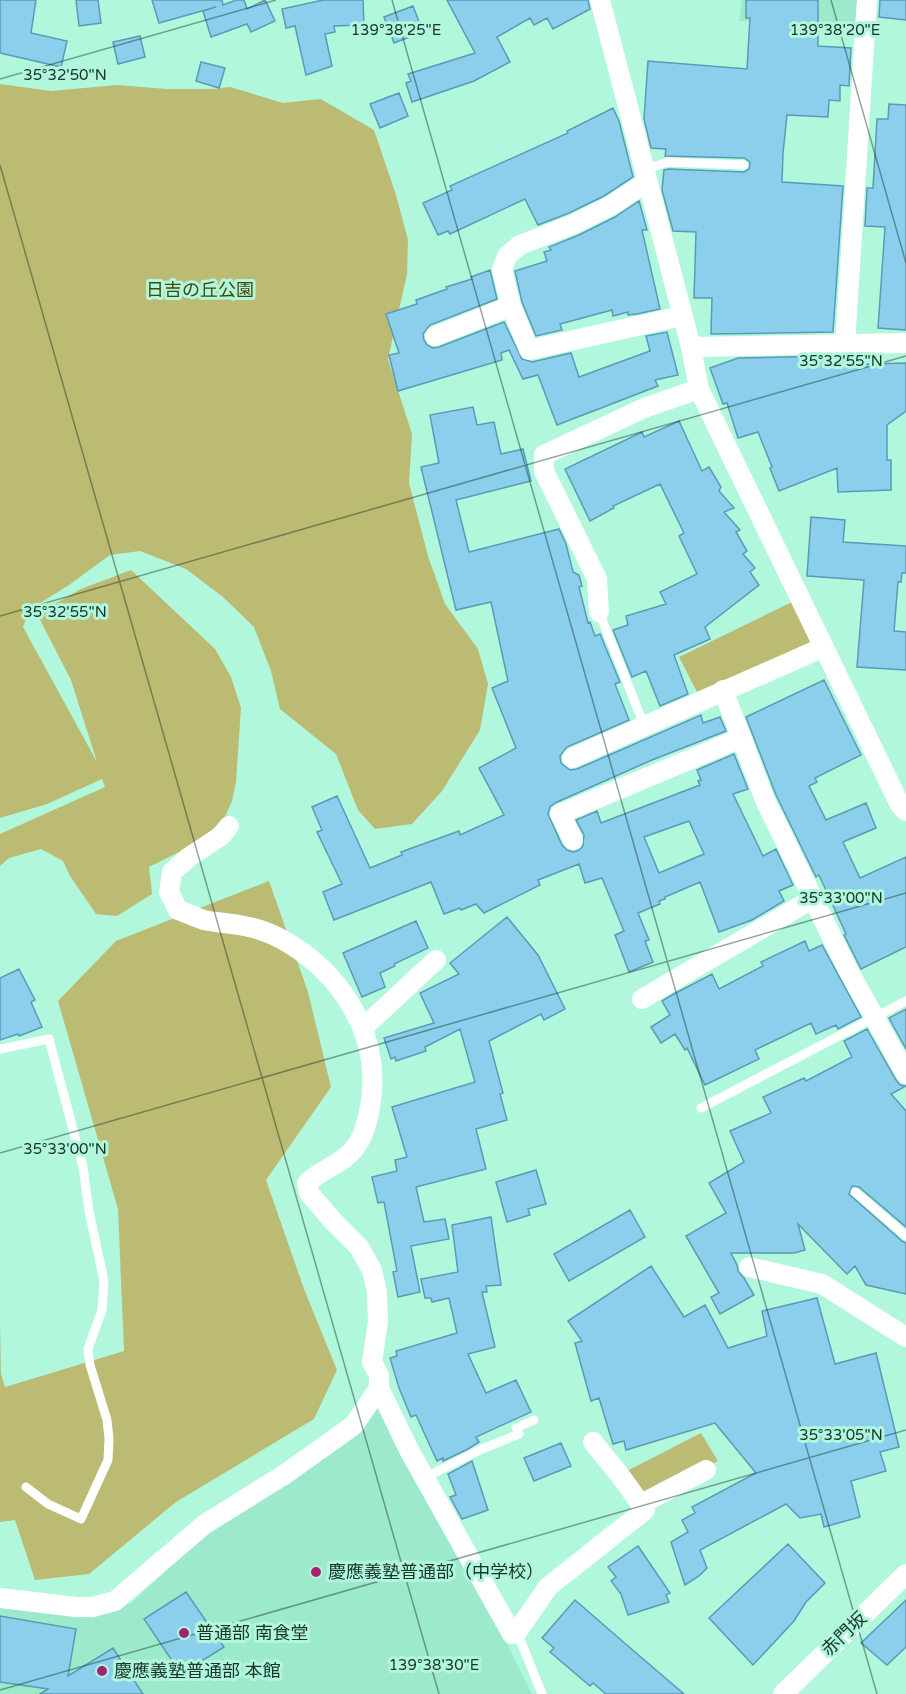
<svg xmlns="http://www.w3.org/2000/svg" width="906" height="1694" viewBox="0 0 906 1694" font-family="'Varela Round','Noto Sans JP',sans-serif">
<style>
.built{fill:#9de9cb}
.green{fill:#bcbb73}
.building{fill:#8ccfed;stroke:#599bb7;stroke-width:1.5;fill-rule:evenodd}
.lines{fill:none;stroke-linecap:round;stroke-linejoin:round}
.lane{stroke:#fff;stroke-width:9}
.street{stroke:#fff;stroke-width:20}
.ticks{fill:none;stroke:#19352b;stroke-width:1.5;stroke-opacity:0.45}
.poi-dot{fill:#a32373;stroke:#b1f7db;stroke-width:2}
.labels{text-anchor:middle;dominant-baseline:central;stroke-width:6;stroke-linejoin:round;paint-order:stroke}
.park-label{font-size:18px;fill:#474509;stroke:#b1f7db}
.poi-label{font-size:18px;fill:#19352b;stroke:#b1f7db;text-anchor:start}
.street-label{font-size:18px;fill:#19352b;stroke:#b1f7db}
.ticks-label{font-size:15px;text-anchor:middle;fill:#19352b;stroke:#b1f7db;stroke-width:6;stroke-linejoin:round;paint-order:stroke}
</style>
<rect width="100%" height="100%" fill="#b1f7db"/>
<path class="built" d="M742,0H857L855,23L739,21Z
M385,1399L395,1444L506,1642L532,1694H0V1605L94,1618L131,1603L200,1540L354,1437Z"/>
<path class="green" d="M0,84L51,91L117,85L167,89H213L230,87L283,103L321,99L374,130L396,195L408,240L407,274L388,359L412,434L409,483L428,556L445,604L478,649L488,684L480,730L442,791L412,824L375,829L358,810L336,754L280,709L271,671L254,627L223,597L186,569L140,551L110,555L69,585L29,610L23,627L97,762L71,680L37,614L81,589L131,570L215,649L231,677L241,708L236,782L232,801L224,819L197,843L149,867L152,894L117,916L96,914L70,876L63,861L41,849L9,858L0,866V834L105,787L102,779L47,804L0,818Z
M792,602L811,644L697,692L679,657Z
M269,881L308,992L331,1087L266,1180L304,1289L337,1370L314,1419L176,1502L89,1574L35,1580L15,1520L0,1522V1320L1,1374L5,1387L124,1351L118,1209L58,1001L116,941Z
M701,1433L718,1461L644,1498L625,1472Z"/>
<path class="building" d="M0,0H36L31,33L67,41L61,67L0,53Z
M76,0H98L101,23L79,26Z
M152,0H222L223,5L236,0H244L247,9L265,0L275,21L251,32L247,24L211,37L203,11L216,7L159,23Z
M323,0H363L364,25L334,26L335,32L325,34L332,66L306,75L295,26L286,28L282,9Z
M447,0H588L590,9L553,29L547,18L534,25L530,18L497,37L510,62L474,81L412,102L406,83L411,81L408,74L475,53Z
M746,0H818V46L851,48L849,86L840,85V101L829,100L828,117L787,115L783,153L782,182L843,186L833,332L711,334L712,298H694L696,232L673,231L662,190L664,170L669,169L744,172L749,169L750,162L744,158L665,156L666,149L651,148L644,119L648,61L747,69L750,18H746Z
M880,0H906V20L879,17Z
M413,6L423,32L394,43L384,17Z
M140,36L145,57L118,64L113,42Z
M201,62L225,68L219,88L196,81Z
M399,93L408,116L380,128L370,104Z
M889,104L906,105V330L878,328L885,227L865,226L867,188H873L877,119H888Z
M613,108L619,121L633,177L604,196L569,213L538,225L525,199L450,234L448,231L438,235L423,203L452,190L450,186L568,133L567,131Z
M639,201L647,230H642L660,309L637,314L628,315V312L613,316L612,310L560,324L562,330L536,336L522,302L515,271L547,261L544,252L551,250L549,247L579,235L615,217Z
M490,270L497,299L430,325L423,334L424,340L427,345L433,348L439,347L504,322L522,359L532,362L571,353L579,377L650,351L646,336L667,332L678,375L655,380L658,386L557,425L538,375L523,379L509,350L501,353L502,360L398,391L389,355L399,353L386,314L417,304L416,300L447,289L446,287L472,279L471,277Z
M832,356V365L906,363V411L887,425V460H891V490L838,492L837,468L779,491L770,468L772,467L758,432L738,438L727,403L723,404L710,368L738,358Z
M473,407L477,425L494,422L501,454L523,449L531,481L456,500L469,552L559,529L566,544L573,572L579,575L582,586L579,587L588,623L590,622L595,636L600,634L620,682L615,684L629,720L567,747L560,756L561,763L570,770L577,769L701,715L703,723L720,717L726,731L652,760L555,803L550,807L548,814L562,845L567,850L573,852L579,850L583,846L584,835L576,820L597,811L601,823L700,785L698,781L701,780L697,770L734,754L748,789L733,794L763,856L776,849L793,885L779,891L784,901L752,920L719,932L700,882L665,897V899L659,901L660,904L638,913L649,940L645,941L653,962L629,972L615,935L624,931L602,878L585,883L579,864L538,880L540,885L484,913L476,904L461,910L460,908L444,914L431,882L334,920L323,892L342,884L317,832L322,830L312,807L337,796L370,868L402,855L401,852L459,831L460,835L504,815L479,768L516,748L492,688L508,681L491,602L456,610L421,467L439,463L430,415ZM689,821L704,854L659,873L644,837Z
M679,421L702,471L709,467L721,487L719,491L734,508L724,512L740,530L736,532L747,551L743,554L755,568L750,572L759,585L705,627L710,639L674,655L688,694L660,706L646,671L632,677L613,630L628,625L626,616L666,604L660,592L697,574L679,536L684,533L660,484L613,506L614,508L590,521L565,469L642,432L644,437Z
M811,517L845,520L843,542L906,546V573H902L901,582H898L894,631L906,632V670L857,667L864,580L807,576Z
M824,680L861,755L815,778L817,782L809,786L826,820L866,803L876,828L843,842L860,878L906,857V947L861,969L844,935L846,934L819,875L816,877L776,795L746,717Z
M507,917L538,955L565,1009L544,1020L541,1014L489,1041L503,1093L500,1094L507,1120L476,1129L486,1169L416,1187L424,1222L445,1219L449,1239L411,1246L420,1292L398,1297L393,1272L397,1271L384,1202L378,1203L372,1177L397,1171L395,1160L407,1157L392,1107L475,1082L460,1029L425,1047L426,1051L396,1061L395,1057L391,1059L384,1038L434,1023L420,993L459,974L450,963Z
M416,921L428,948L394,964L395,966L380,973L385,987L362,997L343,953Z
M805,941L809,951L822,945L861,1017L838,1029L836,1025L816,1034L811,1023L755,1050L759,1059L705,1085L687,1048L685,1050L675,1034L661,1043L651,1027L670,1015L662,1001L672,995L712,974L719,989L763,966L761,962Z
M19,969L35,1000L31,1002L42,1027L19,1036L18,1034L0,1040V978Z
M906,1009V1049L889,1018Z
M867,1029L896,1080L900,1085L906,1086L891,1094L906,1111V1227L859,1187L852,1186L849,1194L902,1241L906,1243V1294L866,1285L855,1266L847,1274L798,1224L805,1250L794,1253H731L737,1265L738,1271L744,1278L754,1295L720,1314L711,1297L719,1293L686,1236L726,1213L709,1183L744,1162L730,1131L771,1113L763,1097L804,1078L806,1081L852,1057L844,1041Z
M536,1170L546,1204L528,1209L530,1215L507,1222L496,1182Z
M630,1210L645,1237L569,1281L554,1254Z
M491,1217L501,1285L486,1286L487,1292H482L495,1347L468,1354L486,1393L516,1380L531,1412L476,1437L479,1442L468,1449L443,1461V1458L437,1461L416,1415L411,1417L399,1388L390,1358L397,1356L396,1351L457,1333L449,1298L432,1302L431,1298H425L421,1279L458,1272L452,1225Z
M651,1266L684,1317L705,1305L728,1348L767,1336L762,1311L817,1298L835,1364L876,1353L899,1447L880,1452L886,1471L851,1481L860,1517L824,1527L821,1514L800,1518L786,1504L700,1550L707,1568L699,1576L685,1585L671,1542L688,1532L682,1520L695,1513L692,1507L756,1473L715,1423L626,1450L624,1441L613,1444L599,1398L591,1401L575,1343L582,1341L568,1321Z
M561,1443L571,1466L534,1481L524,1458Z
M472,1461L488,1510L462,1519L450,1497L456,1495L448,1474Z
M788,1544L825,1583L806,1602L794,1621L753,1665L709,1618Z
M638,1546L670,1593L666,1595L669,1602L628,1615L621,1594L611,1581L616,1577L608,1567Z
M186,1592L224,1647L181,1674L144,1619Z
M575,1600L628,1646L684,1694H606L593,1683L590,1686L550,1652L554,1648L542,1638Z
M906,1600V1647L887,1665L861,1643Z
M0,1616L76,1629L68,1676L113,1648L143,1694H40L48,1689L0,1682Z"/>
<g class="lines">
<path class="lane" d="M644,170L668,162L744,165
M599,612L644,725
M0,1049L49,1039L83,1167L89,1211L104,1281L102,1310L88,1349L90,1365L107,1420L109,1439L108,1460L81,1519L48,1504L26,1487
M701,1108L906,1001
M855,1192L906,1236
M424,1478L482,1449L519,1434L516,1428L534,1420
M517,1632L542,1694"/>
<path class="street" d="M600,0L691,347L699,389L900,805L906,811
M647,182L610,206L574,224L520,245L507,256L502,270L511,306L529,350L682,316
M435,336L511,306
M845,344L867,0
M691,347L906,343
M599,612L597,579L544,471V455L644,408L699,389
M723,690L765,800L848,970L906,1074
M572,758L824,647
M229,826L221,836L189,857L172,872L169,892L178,910C187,913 195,917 204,920C217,923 231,923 244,926C256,928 272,934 283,940C338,971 377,1028 372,1092C370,1110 367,1130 357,1145C344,1164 323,1168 307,1183L309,1193L333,1221L359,1247L372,1270L377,1292L378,1321L372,1362L379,1375V1388L409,1450L512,1634L517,1632L548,1587L645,1510L619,1474L593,1442
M573,840L560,814L741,738
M642,999L814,898
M363,1028L436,960
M749,1267L822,1284L906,1337
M641,1504L706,1470
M0,1598L76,1607H92L115,1601L205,1524L284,1475L354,1425L379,1388
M783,1694L906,1574"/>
</g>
<path class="ticks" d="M392,0L877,1694M831,0L906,263M0,79L276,0M0,165L439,1694M0,616L906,356M0,1153L906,893M0,1690L906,1430"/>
<g class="poi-dot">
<circle cx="316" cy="1572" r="6"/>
<circle cx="184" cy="1633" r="6"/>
<circle cx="102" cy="1671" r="6"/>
</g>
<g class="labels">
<g class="park-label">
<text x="200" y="290">日吉の丘公園</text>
</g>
<g class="poi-label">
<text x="328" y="1572">慶應義塾普通部（中学校）</text>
<text x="196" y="1633">普通部 南食堂</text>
<text x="114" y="1671">慶應義塾普通部 本館</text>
</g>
<g class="street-label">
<text transform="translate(844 1634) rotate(-44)">赤門坂</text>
</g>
</g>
<g class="ticks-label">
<text x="396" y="35">139°38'25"E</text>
<text x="835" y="35">139°38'20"E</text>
<text x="65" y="80">35°32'50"N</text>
<text x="841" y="366">35°32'55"N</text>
<text x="65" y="617">35°32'55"N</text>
<text x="841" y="903">35°33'00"N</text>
<text x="65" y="1154">35°33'00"N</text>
<text x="841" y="1440">35°33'05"N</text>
<text x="434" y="1670">139°38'30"E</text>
</g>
</svg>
